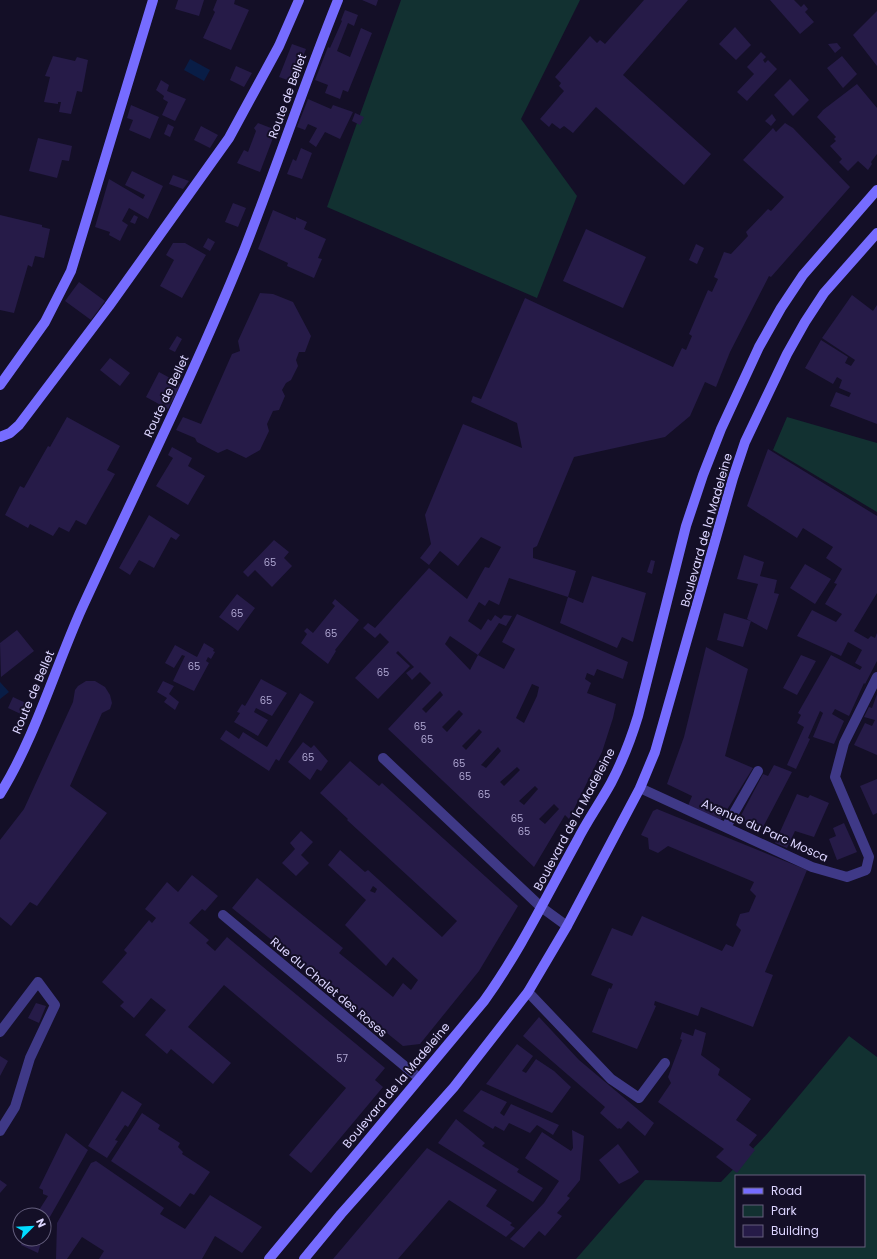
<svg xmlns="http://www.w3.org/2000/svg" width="877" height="1259" viewBox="0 0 877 1259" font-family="Poppins,sans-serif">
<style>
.green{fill:#123131;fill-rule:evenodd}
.water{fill:#091d46}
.building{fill:#261b48;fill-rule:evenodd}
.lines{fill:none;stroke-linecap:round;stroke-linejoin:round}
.street{stroke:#3f3987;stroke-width:10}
.secondary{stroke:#766cff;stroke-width:10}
.labels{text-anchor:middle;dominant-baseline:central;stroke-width:4;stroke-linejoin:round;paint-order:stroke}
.number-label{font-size:10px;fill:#aea6d1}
.street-label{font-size:12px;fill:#dcd5ff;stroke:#140f27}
</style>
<rect width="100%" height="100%" fill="#140f27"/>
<path class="green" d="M401,0H580L521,119L577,196L537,298L327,207Z
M787,417L877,443V512L773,450Z
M849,1036L877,1057V1259H576L645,1180L721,1182L767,1134ZM736,1176H864V1246H736Z"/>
<path class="water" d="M190,59L210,70L204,81L184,70Z
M0,682L9,692L0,699Z"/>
<path class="building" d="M178,0H204L199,16L175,9Z
M217,0H235L234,4L249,10L231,50L203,38L215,12L213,10Z
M362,0H378L376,6Z
M644,0H688L623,75L711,154L684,185L596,107L573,133L564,126L560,129L552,123L549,127L540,119L564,91L559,86L561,83L555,77L590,36L597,43L600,40L605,44Z
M770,0H794L801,7L804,4L808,9L805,12L814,22L800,34Z
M345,10L358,15L354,26L348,23L337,51L350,57L361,28L372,33L348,92L343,90L340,99L325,93L328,85L315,80L328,47L330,48L342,21L341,20Z
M877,11V66L853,35Z
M735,27L751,45L736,60L719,44Z
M837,43L841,48L835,53L828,44Z
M292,44L306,49L293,82L279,77Z
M761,52L766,57L763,60L765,63L768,60L777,69L747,101L737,92L754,74L747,67Z
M53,56L75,61L77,57L88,60L82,92L77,91L71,114L59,112L61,102H58V104L44,102L50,77L45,76Z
M842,56L857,74L843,88L827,68Z
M236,66L252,73L244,87L230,80Z
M790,79L809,100L793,116L774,95Z
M161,80L169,85L167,91L186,99L175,121L162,115L168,102L163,99L164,96L156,90Z
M857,84L877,108V154L871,162L872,164L868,170L858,161L848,171L839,162L842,159L830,146L836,141L834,139L836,137L817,117L823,110Z
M308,99L331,109L333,105L353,112L340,139L325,132L316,147L309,142L317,128L308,124L305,130L297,127Z
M131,105L159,117L150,139L129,130L133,120L127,118Z
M355,113L364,117L360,125L352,121Z
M772,114L776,120L771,126L765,121Z
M258,123L276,130L260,172L237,163L244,150L248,152L256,131L254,128Z
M785,123L793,128L850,187L771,277L769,276L730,352L716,387L705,382L690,416L665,437L574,457L537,546L533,548V558L576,571L568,597L583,603L592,576L646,593L633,642L622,637L617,648L560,623L568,597L509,578L499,605L489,600L485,606L479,602L468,621L481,630L488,619L491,621L495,615L501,619L504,615L512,616L506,626L499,623L478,655L450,636L445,644L470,670L478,655L504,669L515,649L502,642L517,614L628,662L623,679L597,669L594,676L587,673L585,679L591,683L587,693L616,704L613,718L602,752L569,819L565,815L534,867L388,729L431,683L420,672L412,680L406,673L414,667L398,651L396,653L410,666L378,699L355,678L389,642L380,633L375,638L363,628L368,623L375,628L429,568L467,599L485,567L489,568L501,547L481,537L458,566L440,551L429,565L420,558L431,544L425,515L463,424L522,448L517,423L471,402L473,396L481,399L525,298L673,367L682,348L686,350L692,336L689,334L708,290L712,292L718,279L714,277L724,252L731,254L748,236L746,232L768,209L771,211L784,197L743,160L773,128L776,132ZM532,684L539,687L537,696L524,723L516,718ZM440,691L443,695L426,713L422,709ZM459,710L463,714L447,732L442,727ZM479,729L482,732L466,750L462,746ZM498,747L501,751L486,768L483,766L481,765ZM517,767L520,770L504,786L500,782ZM535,786L538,789L524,805L519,801ZM554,804L559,809L545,824L539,819Z
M168,124L174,127L170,137L164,134Z
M201,126L218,135L210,148L194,140Z
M38,138L72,146L69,161L62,160L57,178L29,171Z
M301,148L312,153L302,179L287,174L293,159L296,161Z
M132,171L163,186L148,219L129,208L122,221L128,225L120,241L109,235L110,232L95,227L109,179L143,199L145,195L125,185Z
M173,175L189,181L183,189L169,184Z
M233,203L246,208L238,227L225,222Z
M273,210L296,220V217L307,222L304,229L326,239L318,258L322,259L314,278L287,266L288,263L258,249Z
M0,215L42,225V227L50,229L44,258L35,256L32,267L28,265L14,313L0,310Z
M134,215L138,217L135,224L130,222Z
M586,229L646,257L623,308L563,281Z
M208,238L215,242L210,251L203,247Z
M173,243H185L206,255L182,298L160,286L174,260L166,255Z
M696,244L704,248L697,264L689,260Z
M79,282L105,301L91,320L65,301Z
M260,293L273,294L293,302L311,336L305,352H299L296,360L298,366L291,380L286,383L282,390L285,396L279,410L273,411L267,424L269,431L260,450L246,458L227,449L218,453L197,442L195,438L176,430L183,417L201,424L232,354L240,351L238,341Z
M852,295L873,311L877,305V424L830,406L836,392L849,397L851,393L839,388L842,380L837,377L833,384L805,368L821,340L848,357L845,363L851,366L855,360L822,338Z
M177,336L182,339L175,352L169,349Z
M110,358L130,373L120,386L100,370Z
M159,372L181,384L168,409L146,397Z
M67,417L120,446L107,470L115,474L86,525L76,520L69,532L59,527L53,536L30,524L28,528L5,515L20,486L24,488L48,446L50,447Z
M172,447L192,458L188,466L205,476L188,505L156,486L173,458L168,455Z
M768,449L877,516V593L854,631L868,639L871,636L875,638L877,633V661L865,684L864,683L849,716L835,709L832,714L844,721L834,744L813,737L823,713L820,711L808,738L810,739L796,769L787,765L804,727L797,723L801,715L798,713L831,655L860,670L862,667L855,663L862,650L848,642L841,656L797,636L812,610L836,622L842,614L825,604L837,584L834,583L842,569L826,558L833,547L803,528L797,538L747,506Z
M149,515L180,535L176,540L171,537L154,568L139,560L130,575L119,568Z
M274,540L289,552L284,558L292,566L272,587L255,570L248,577L243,572Z
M744,555L764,562L760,576L777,580L774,593L779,594L767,630L747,619L758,584L737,579Z
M651,560L655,561L652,574L647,572Z
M805,564L831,579L815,604L790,588Z
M237,594L255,608L238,631L219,617Z
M335,599L359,620L335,650L336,651L328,664L301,643L307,634L304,631L307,628L313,633L335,606L332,603Z
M724,613L751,621L743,647L717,640Z
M17,630L34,651L1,677L0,643Z
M204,643L214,649L213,651L215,652L211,659L208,657L206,661L209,663L194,691L173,681L185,656L182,655L174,668L165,663L175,645L197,657Z
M706,647L748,669L725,756L753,768L720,821L687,808L692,796L667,784L684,737Z
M801,655L816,661L797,695L783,688Z
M261,679L287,693L272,716L256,708L254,712L268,720L258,736L234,722L240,713L237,712L242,704L245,706Z
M86,681H95L105,687L110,695L112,703L110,709L102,713L70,786L107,813L37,906L30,902L11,926L0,917V840L24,809L73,702L75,690L78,686Z
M163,681L174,686L169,694L179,702L175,710L164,702L167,698L157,692Z
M300,693L314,702L279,761L276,759L269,771L220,739L226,730L239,739L243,732L267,747Z
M877,694V755L854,745L865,723L872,726L875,720L864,717L869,707L872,708Z
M13,697L30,705L25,716L8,708Z
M303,742L311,748L314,745L328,761L321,771L317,769L310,780L288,762Z
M350,761L379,786L382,783L518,906L479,971L420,1044L403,1046L232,908L257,878L343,948L339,953L393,997L403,983L411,990L418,980L393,957L386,966L345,925L366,900L328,865L340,850L365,872L368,870L442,937L457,921L347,820L348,819L320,793ZM373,886L377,889L375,893L370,891Z
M774,765L792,772L761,831L738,821L763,774L768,776Z
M877,779V813L873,815L860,786Z
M797,794L808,798L810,795L829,803L814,837L795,831L787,848L775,843Z
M657,809L807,870L765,972L773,975L753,1027L701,1007L698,1016L655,1001L654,1005L656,1006L637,1049L592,1032L609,988L611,989L613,984L591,975L612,928L632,936L642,916L722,951L726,944L733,947L741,930L736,925L740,914L749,912L756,896L750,890L754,882L668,846L658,853L649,849L648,838L641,835L653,811Z
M844,823L857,852L837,860L829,839L836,836L833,828Z
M301,831L313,842L301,855L309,863L296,876L282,863L295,849L290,843Z
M192,875L218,896L205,911L202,909L189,923L209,940L206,943L215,951L227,937L385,1068L375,1080L383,1087L311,1173L289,1155L346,1088L224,985L188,1027L231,1063L213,1084L171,1049L167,1054L145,1035L166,1010L151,998L134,1018L120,1006L124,1002L102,982L127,953L124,950L149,920L152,923L156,918L145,909L167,882L178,892Z
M36,1003L46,1006L39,1023L28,1018Z
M539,1017L579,1060L654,1123L645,1136L628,1121L621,1129L619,1128L618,1129L600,1113L605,1107L523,1036Z
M695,1029L706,1033L701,1055L720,1069L718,1075L751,1099L736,1120L757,1135L749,1145L755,1150L737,1173L716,1157L724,1149L658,1102L671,1083L668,1077L682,1040L680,1039L682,1032L693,1036Z
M517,1044L533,1056L522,1071L526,1073L536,1059L554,1071L571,1087L552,1113L486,1084Z
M0,1056L8,1061L0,1076Z
M481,1090L507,1102L500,1113L504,1116L511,1104L559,1125L553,1135L537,1125L530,1133L509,1123L504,1131L495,1126L493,1129L463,1111Z
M122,1091L142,1104L128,1127L125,1125L115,1140L118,1141L107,1158L88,1146Z
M142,1113L160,1125L158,1129L180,1143L178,1147L183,1152L182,1154L210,1172L194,1195L190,1193L180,1207L111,1161Z
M456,1119L485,1143L482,1146L519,1169L517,1172L543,1188L533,1202L438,1143Z
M572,1130L584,1136L580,1180L567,1196L570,1198L557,1213L562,1216L545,1236L539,1231L524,1248L510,1239L544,1203L559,1181L525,1158L542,1132L571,1151L573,1148Z
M66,1133L88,1150L47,1222L44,1230V1215H36L48,1196L43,1194V1190L39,1188Z
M618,1144L639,1172L631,1178L619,1184L599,1160Z
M427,1148L497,1190L486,1206L512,1223L510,1225L515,1228L506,1237L449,1200L398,1259H333Z
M96,1161L164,1208L160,1214L185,1229L210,1195L262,1227L242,1253L215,1236L202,1259H99L104,1251L82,1237L67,1259H56L57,1223L91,1163Z
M0,1180L7,1185L0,1193Z
M24,1239H42L38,1253L21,1245Z"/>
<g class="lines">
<path class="street" d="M383,758L541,907L567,926
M640,788L812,867L847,877L866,870L869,857L835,777L844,743L877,677
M726,827L758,771
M223,915L419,1078
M528,992L611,1079L639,1098L665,1063
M0,1032L38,982L55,1005L30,1058L15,1107L0,1131"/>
<path class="secondary" d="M0,385L45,322L71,271L153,0
M0,437L10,433L19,425L109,306L229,138L279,46L299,0
M0,794C35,738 55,668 82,608C137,488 196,370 245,248C277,166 305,82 338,0
M269,1259L484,1001C520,951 547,895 577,841C587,821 600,803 611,783C622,762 631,739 638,716L686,526L703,475L721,429L759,347L781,308L803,275L877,190
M304,1259L341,1214L454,1087L528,992L567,926L640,788L655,752L733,478L745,442L787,354L805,322L824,293L877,233"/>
</g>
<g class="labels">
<g class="number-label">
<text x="270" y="562">65</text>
<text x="237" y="613">65</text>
<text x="331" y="633">65</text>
<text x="194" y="666">65</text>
<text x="383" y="672">65</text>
<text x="266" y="700">65</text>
<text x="420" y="726">65</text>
<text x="427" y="739">65</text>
<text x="308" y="757">65</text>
<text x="459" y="763">65</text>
<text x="465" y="776">65</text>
<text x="484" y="794">65</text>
<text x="517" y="818">65</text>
<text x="524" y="831">65</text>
<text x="342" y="1058">57</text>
</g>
<g class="street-label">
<text transform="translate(287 96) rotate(-70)">Route de Bellet</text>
<text transform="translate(166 396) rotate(-65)">Route de Bellet</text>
<text transform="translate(706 530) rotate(-74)">Boulevard de la Madeleine</text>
<text transform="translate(33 692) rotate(-67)">Route de Bellet</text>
<text transform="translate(574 819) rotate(-62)">Boulevard de la Madeleine</text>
<text transform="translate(765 830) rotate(24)">Avenue du Parc Mosca</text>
<text transform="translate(329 987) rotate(40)">Rue du Chalet des Roses</text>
<text transform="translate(396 1085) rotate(-50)">Boulevard de la Madeleine</text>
</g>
</g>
<rect x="735" y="1175" width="130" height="72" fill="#140f27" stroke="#645e7d"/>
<rect x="743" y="1188" width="20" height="6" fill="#766cff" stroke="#645e7d"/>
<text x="771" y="1195" font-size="12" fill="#dcd5ff">Road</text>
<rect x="743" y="1205" width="20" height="12" fill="#123131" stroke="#645e7d"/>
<text x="771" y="1215" font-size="12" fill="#dcd5ff">Park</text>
<rect x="743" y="1225" width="20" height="12" fill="#261b48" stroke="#645e7d"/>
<text x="771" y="1235" font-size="12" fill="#dcd5ff">Building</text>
<g transform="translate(32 1227) rotate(66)"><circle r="19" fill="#140f27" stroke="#645e7d"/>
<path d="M0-3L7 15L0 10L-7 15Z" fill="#01dbff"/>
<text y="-6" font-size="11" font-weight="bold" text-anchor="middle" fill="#dcd5ff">N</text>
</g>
</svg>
